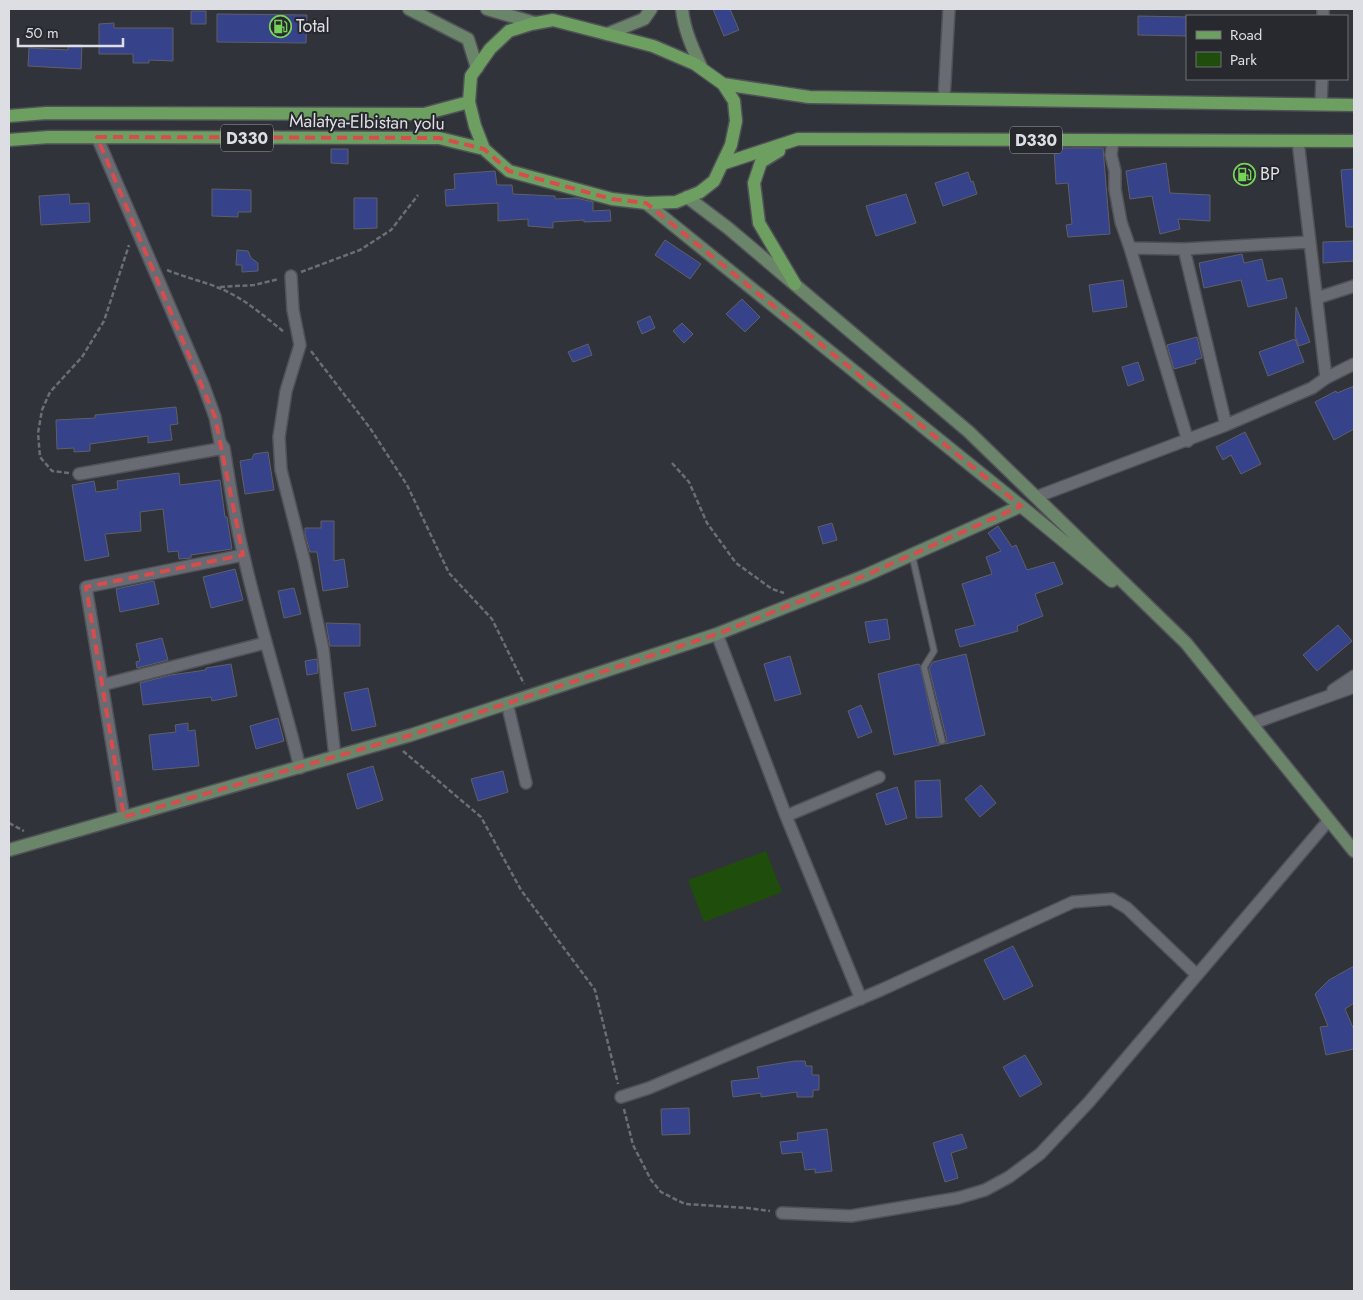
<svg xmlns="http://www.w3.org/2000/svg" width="1363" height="1300" viewBox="0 0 1363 1300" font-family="Jost,sans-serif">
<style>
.green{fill:#1f4e0c}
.building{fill:#36428a;stroke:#5e6068}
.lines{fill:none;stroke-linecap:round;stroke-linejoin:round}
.lane-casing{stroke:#505257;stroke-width:8}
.street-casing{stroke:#505257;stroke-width:14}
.secondary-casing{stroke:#505257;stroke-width:15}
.primary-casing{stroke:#505257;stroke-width:15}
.path{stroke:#6c6e74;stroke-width:2.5;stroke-dasharray:5 2.5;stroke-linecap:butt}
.lane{stroke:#696b73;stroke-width:5.5}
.street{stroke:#696b73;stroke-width:11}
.secondary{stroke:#6b856a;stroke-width:12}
.primary{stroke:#6da060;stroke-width:12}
.marked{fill:none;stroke:#d74c4d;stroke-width:4;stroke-dasharray:10 6;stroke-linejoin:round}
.labels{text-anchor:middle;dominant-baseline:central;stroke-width:4;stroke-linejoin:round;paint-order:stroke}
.shield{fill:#27292f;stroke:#a6a8ad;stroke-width:1}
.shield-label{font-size:16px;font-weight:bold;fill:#dddee3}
.poi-label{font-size:18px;fill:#dddee3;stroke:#27292f;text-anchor:start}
.street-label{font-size:18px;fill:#dddee3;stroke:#27292f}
</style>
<rect width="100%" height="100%" fill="#31333a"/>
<path class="green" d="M766,851L782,892L704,922L688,880Z"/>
<path class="building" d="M713,9H730L739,30L724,36Z
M191,11H206V24H191Z
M217,14L307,15L306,43L217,42Z
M1138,16L1187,17V36L1138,35Z
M114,23V28H173V61L149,60V63H133V54H99V24Z
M68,45H82L81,69L28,66L29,48L68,50Z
M1054,148H1103L1110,234L1068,237L1066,225L1072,224L1068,183L1056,184Z
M331,149H348V164L331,163Z
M1166,163L1170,193L1210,195V221L1178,219L1180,229L1160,234L1152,196L1130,199L1126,171Z
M1354,169V227H1346L1341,170Z
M495,171L497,185H512L513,194L555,196V199L576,198L593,202V211L610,210L611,221L584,222V220L553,222V228L528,226V219L498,221V203L446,206L445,190L455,189L454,174Z
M968,172L971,182L973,181L977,194L943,206L935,183Z
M212,189L251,190V212H238V217L212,216Z
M69,194L70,204L89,203L90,222L41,225L39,196Z
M906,194L916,223L876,236L866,206Z
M354,198H377V228L354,229Z
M665,240L701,264L690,279L655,255Z
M1354,241V261L1323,263V242Z
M237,250L248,251L251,258L258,263V271L242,272V265H236Z
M1242,254L1244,263L1262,259L1267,281L1282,278L1287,298L1248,307L1241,280L1204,288L1199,263Z
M1123,280L1127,307L1093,312L1089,285Z
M742,299L760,317L745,332L726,314Z
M1296,307L1310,342L1299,346L1295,336Z
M650,316L655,328L642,334L637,322Z
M682,323L693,334L684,343L673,331Z
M1197,337L1202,358L1195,360L1196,363L1174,369L1167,345Z
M1295,339L1304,362L1268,376L1259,352Z
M588,344L592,355L573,362L568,352Z
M1138,362L1144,380L1128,386L1122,367Z
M1354,386V429L1334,440L1315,402L1336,391L1337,393Z
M176,407L178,424L170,425L172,440L148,443V436L90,444V451L74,452V448L57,449L56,420L95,418V415Z
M1245,432L1261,464L1241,474L1231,455L1223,460L1216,447Z
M268,452L274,490L245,494L240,461L252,459L254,454Z
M179,473L180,485L220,480L225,517H227L232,549L191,555V558L179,559L178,551L168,552L163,509L140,512L141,531L105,534L109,556L85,561L72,485L94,481L96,492L118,489L117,481Z
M321,521H334V561L344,559L348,587L323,591L317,552H310L305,534V528H321Z
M832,523L837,540L823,544L818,527Z
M998,526L1012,547L1016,545L1027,570L1054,562L1063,584L1035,594L1043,616L1017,626L1018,631L960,647L955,630L975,625L962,584L992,574L986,557L1001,551L988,533Z
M235,569L243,600L211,608L203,577Z
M154,581L159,604L120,612L116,589Z
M294,588L301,614L284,618L278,591Z
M887,619L890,639L869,643L865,622Z
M326,623L360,624V646H330Z
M1338,625L1352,641L1317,671L1303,655Z
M162,638L168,660L137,668L136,662L140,661L136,644Z
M966,654L985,735L945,744L947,740L929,668L933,662Z
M790,656L801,694L775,701L764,664Z
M317,659L318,673L307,675L305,661Z
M231,664L237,696L212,701L211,697L143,705L140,683L171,675L206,670V668Z
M918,664L920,665L937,742L940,745L894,755L878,674Z
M368,688L376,726L352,731L344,693Z
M861,705L872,732L858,738L848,711Z
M278,718L284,741L256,749L250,726Z
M188,723V731L195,730L199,766L153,770L149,735L176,732L175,725Z
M373,766L383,800L357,809L347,774Z
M503,771L508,792L478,801L471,779Z
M940,780L942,817L916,818L915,781Z
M981,785L996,803L980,817L965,799Z
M897,787L907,818L886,825L876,794Z
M1013,946L1033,986L1004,1000L984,960Z
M1354,966V1003L1345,1009L1354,1030V1049L1326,1055L1320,1027L1328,1026L1315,994L1329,980Z
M1025,1055L1042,1084L1020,1097L1003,1067Z
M795,1061H805L806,1066H812V1075H819V1090H813V1097H797V1092L761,1097V1093L733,1097L731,1081L759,1078L757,1067Z
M689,1108L690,1134L662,1135L661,1109Z
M827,1129L832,1171L815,1173V1169L805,1170L802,1152L782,1154L780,1142L798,1140L797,1133Z
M962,1134L967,1148L951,1153L958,1178L945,1182L933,1143Z"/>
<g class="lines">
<defs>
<path id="lane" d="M912,555L934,651L924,667L942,741"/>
<path id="street" d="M1323,16V9
M944,99L949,9
M1321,104L1322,79
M97,137L203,384L215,417L220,442L224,448C230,485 235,522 244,557C260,628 283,697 300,768
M1113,140L1111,155L1115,171V189L1121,222L1130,248L1184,249L1310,242
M1298,141L1326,378
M1130,248L1188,441
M1184,249L1226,425
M291,276L293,310L300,345L286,391L279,437L281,470L304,560L323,649L335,757
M1317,298L1354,286
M79,474L224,448
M1036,497L1226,425L1312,388L1326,378L1354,364
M717,634L786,816L861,999
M102,685L265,643
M1333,690L1354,676
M507,703L526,783
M1251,724L1354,687
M786,816L879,777
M124,817L86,587L243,555
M621,1097L649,1088L881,990L1073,902L1112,899L1127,908L1197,975
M782,1213L851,1216L958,1198L985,1190L1009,1177L1040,1154L1089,1102L1329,820"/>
<path id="secondary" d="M409,9L468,39L477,68
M487,9L535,23
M682,9C684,30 693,49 702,69
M607,34L644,19L651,9
M687,197L728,228L969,432L1186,643L1354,851
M646,203L1021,506L1112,581
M9,850L411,735L717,634L864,576L1021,506"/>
<path id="primary" d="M553,20L653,46L695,64L723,84L734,101L736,121L731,145L714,181L700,192L676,202L646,203L612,199L509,171L484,149L475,126L469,102L471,76L490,49L509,31L531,24Z
M723,84L809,97L1354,105
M9,116L47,113L424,114L469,102
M9,140L49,137L439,138L484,149
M779,151L761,162L754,183L759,223L795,284
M722,164L798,139L1354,141"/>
</defs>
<use href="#lane" class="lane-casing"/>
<use href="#street" class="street-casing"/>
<use href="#secondary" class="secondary-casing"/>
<use href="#primary" class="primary-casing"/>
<path class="path" d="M167,270C184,277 202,281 219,288C244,298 264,316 284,332
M301,272L360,250L391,230L418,195
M220,287L254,285L279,279
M311,351L370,428L407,485L449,573L492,619L524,684
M672,463L689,482L707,523L736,563L772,589L784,593
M69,473L52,471L40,457L38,433L42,410L50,392L82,357L104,321L129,245
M403,751L481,817L521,890L595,990L618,1084
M9,823L24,831
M624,1109L633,1145L651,1180L661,1192L685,1204L748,1208L770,1211"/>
<use href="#lane" class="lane"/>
<use href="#street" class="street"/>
<use href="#secondary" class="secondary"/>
<use href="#primary" class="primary"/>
</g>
<path class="marked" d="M97,137L439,138L484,149L509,171L612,199L646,203L1021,506L864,576L717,634L411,735L124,817L86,587L243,555L215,417Z"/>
<defs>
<symbol id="fuel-ring" viewBox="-11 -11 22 22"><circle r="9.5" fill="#27292f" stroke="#77d259" stroke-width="1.5"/><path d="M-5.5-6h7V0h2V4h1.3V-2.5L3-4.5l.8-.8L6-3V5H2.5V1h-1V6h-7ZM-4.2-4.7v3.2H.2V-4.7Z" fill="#77d259"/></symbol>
</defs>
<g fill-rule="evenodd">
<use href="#fuel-ring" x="268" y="14" width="25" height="25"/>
<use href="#fuel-ring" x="1232" y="162" width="25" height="25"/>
</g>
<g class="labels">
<g class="shield">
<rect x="221" y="124.5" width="52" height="27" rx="4"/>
<rect x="1010" y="126.5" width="52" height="27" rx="4"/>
</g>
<g class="shield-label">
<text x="247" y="138">D330</text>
<text x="1036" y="140">D330</text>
</g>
<g class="poi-label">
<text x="296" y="26">Total</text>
<text x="1260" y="174">BP</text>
</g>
<g class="street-label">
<text transform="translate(367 122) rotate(1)">Malatya-Elbistan yolu</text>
</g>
</g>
<rect width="1363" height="1300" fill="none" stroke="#dddee3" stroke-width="20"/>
<rect x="1186" y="15" width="162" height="65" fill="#27292f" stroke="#707177"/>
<rect x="1196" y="31" width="25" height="8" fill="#6da060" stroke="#707177"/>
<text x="1230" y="40" font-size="15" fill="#dddee3">Road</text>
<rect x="1196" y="52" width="25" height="15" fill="#1f4e0c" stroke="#707177"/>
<text x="1230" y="65" font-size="15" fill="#dddee3">Park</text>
<path d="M18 38v8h105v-8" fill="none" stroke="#dddee3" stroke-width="2.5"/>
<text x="25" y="38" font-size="15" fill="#dddee3" stroke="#27292f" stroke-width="4" paint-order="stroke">50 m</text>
</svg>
